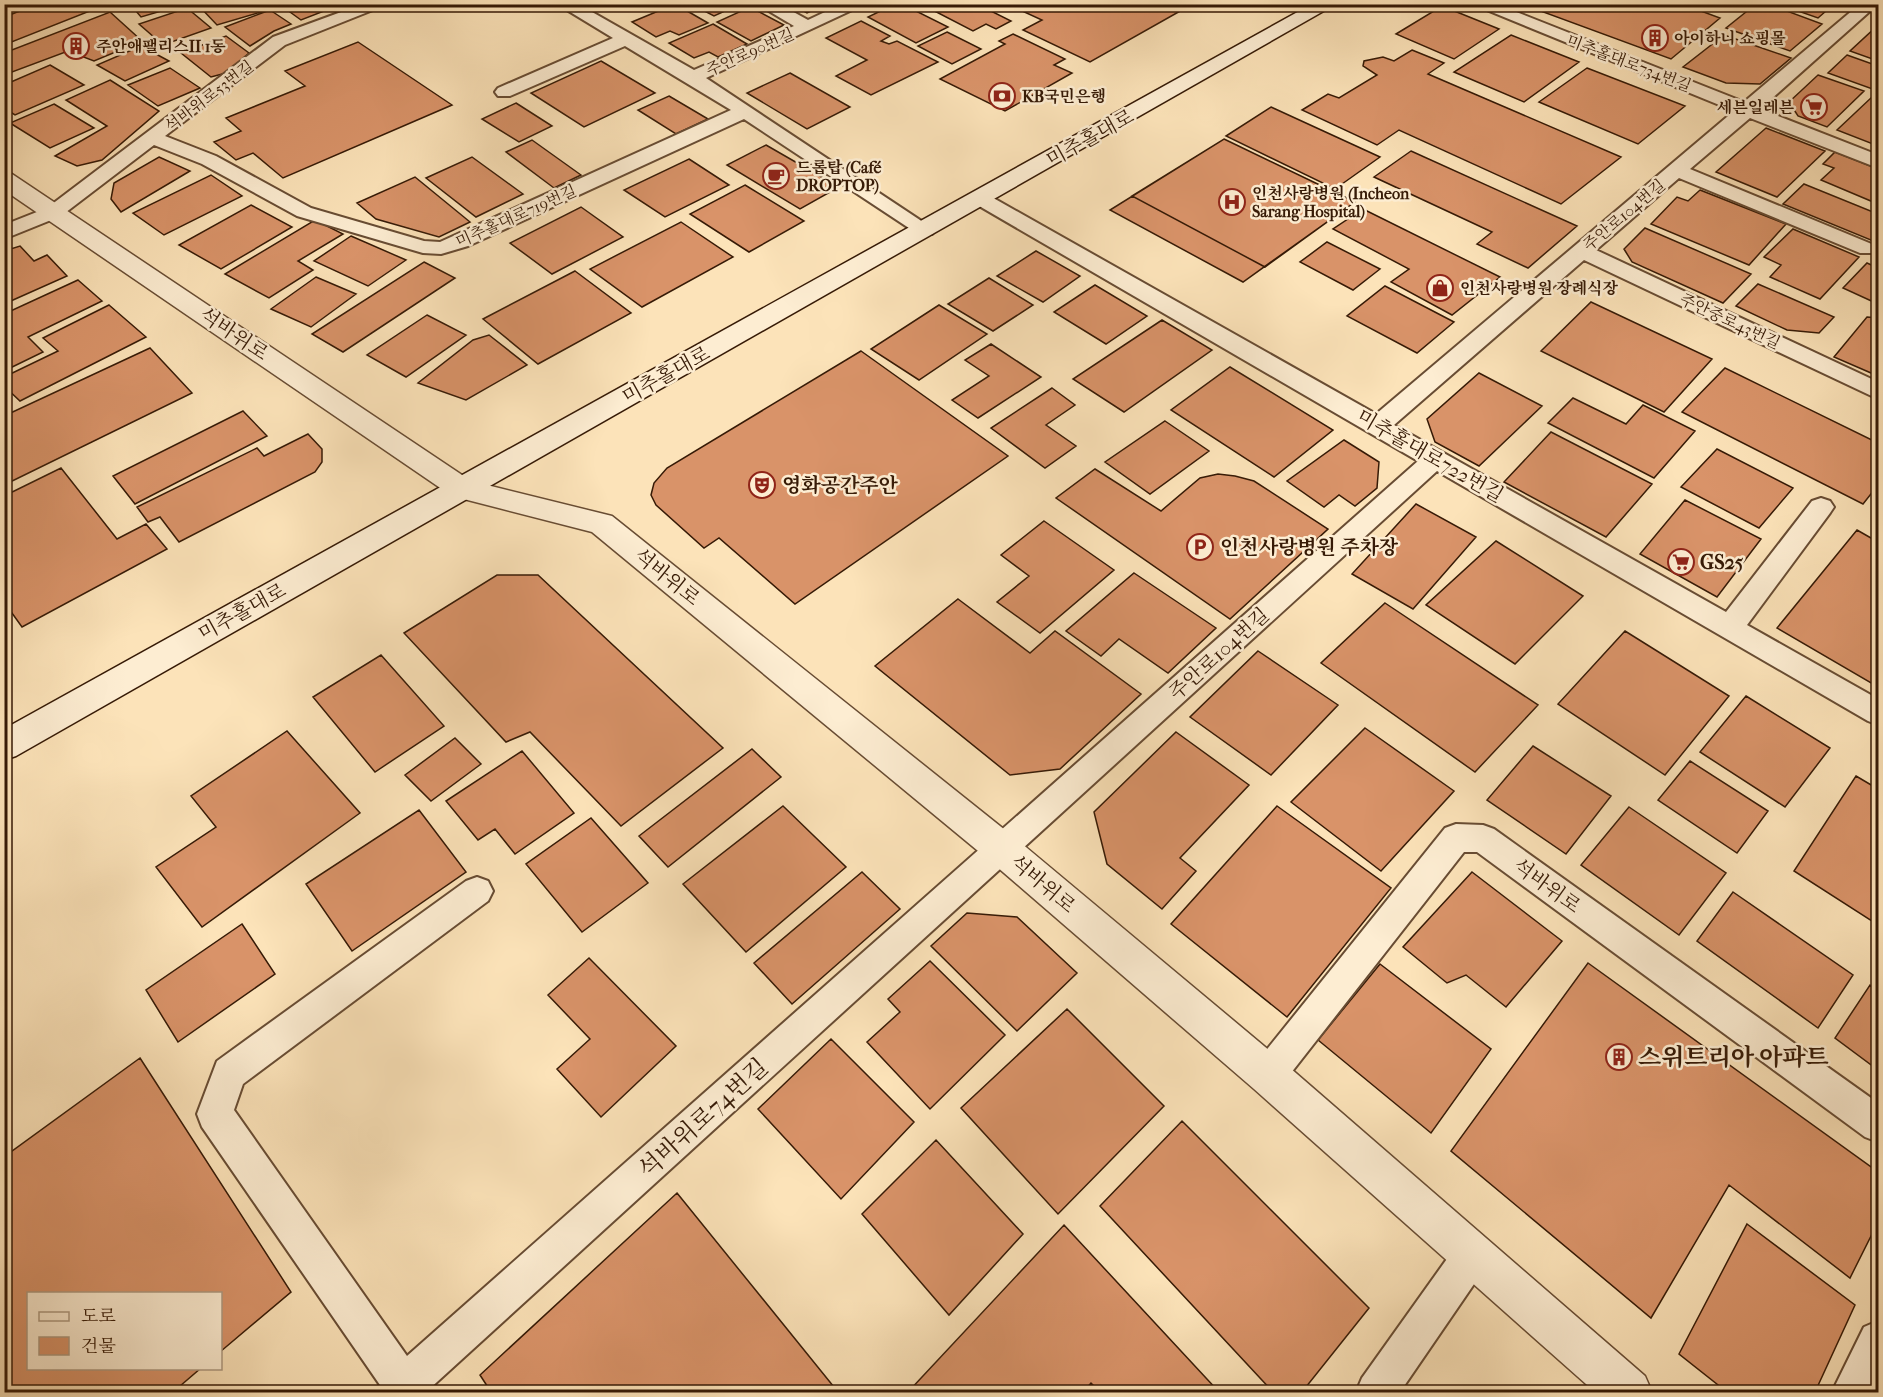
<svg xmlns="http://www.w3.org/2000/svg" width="1883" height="1397" viewBox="0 0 1883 1397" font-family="'IM FELL French Canon','Noto Serif KR',serif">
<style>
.building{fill:#d99369;stroke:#361a06;stroke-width:1.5}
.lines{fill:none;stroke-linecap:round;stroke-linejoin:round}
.service-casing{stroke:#684c33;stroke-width:4}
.tertiary-casing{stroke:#684c33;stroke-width:3}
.secondary-casing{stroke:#361a06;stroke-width:3}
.service{fill:#fdedd2;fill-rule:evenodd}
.tertiary{fill:#fdedd2;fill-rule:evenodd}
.secondary{fill:#fdedd2;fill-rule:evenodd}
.labels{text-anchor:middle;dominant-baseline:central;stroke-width:5;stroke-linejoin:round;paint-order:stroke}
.far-poi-label{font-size:16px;font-weight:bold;fill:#361a06;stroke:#fdedd2;text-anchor:start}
.far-street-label{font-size:16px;fill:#361a06;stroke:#fdedd2}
.street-label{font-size:20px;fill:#361a06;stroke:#fdedd2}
.poi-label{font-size:20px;font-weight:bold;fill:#361a06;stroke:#fdedd2;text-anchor:start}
.near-poi-label{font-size:24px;font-weight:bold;fill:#361a06;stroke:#fdedd2;text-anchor:start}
.near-street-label{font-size:24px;fill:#361a06;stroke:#fdedd2}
</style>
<rect width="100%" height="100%" fill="#fce3b9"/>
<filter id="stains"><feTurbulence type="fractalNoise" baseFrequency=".00333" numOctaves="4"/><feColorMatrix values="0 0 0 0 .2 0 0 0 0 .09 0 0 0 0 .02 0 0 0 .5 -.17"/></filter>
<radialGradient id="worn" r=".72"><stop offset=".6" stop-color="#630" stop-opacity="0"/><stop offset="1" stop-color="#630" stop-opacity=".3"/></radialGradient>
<path class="building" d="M37,4H104L105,5L4,45V13L7,16Z
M130,4H182V5L141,17Z
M204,4H253L261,12L217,25L199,6Z
M279,4H342L301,20Z
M675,4L708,23L679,35L670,31L656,37L632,22Z
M691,4H729L734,7L714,16Z
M791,4H826L807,13Z
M895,4H902L948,27L916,43L868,17Z
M921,4H977L1011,21L996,29L986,24L973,31Z
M1007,4H1169L1182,10L1090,62L1023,30L1042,20Z
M1529,4H1682L1720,18L1671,59L1527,6Z
M1756,4H1768L1822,24L1790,51L1726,28Z
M1778,4H1834L1818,18Z
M1442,6L1499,29L1454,59L1396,34Z
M750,7L784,25L751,41L717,22Z
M187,8L211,28L163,45L139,24Z
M270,10L291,24L274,31L250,46L225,27Z
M110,12L142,41L94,61L68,51L4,75V53Z
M861,21L890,36L881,41L889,44L897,41L938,62L871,95L836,76L867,60L826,38Z
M713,24L747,44L718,57L709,52L694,58L669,43Z
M1876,27L1878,28V61L1850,51Z
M947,32L981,49L952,64L918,46Z
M1013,34L1065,59L1054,65L1072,73L1005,111L940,79L1005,44L999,41Z
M1511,35L1579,62L1524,102L1454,72Z
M1724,35L1791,58L1760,84L1726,83L1683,67Z
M226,36L249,53L226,73L211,77L181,53Z
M358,42L452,105L283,178L253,153L236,160L214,142L241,131L226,118L305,86L285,71Z
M141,46L169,61L125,81L97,65Z
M1412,50L1444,63L1428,74L1621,157L1561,204L1399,130L1377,145L1302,110L1328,94L1339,98L1377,75L1363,66L1364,61L1383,57L1394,61Z
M1847,55L1878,66V91L1828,73Z
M601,61L655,93L584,127L531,93Z
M50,65L84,85L15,115L4,108V85Z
M170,68L200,88L158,106L128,85Z
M1587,68L1685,106L1638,144L1539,102Z
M790,73L850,107L807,129L747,93Z
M1818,75L1864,91L1827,127L1798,116L1789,102Z
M110,80L159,111L102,160L77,166L55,156L107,126L66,100Z
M669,96L708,119L676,134L638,110Z
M1873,96L1878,98V146L1837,130Z
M516,103L552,126L519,142L482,119Z
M54,104L94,128L50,148L10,123Z
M1271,107L1380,157L1335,189L1226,136Z
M1766,128L1825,151L1777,197L1716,172Z
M1224,139L1355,202L1243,282L1110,210Z
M1224,139L1355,202L1265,267L1132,196Z
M532,140L581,175L554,188L506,152Z
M766,145L839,187L800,209L727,165Z
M1411,151L1577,226L1528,268L1477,244L1492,232L1374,177Z
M1835,152L1878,169V204L1821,180L1834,168L1823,164Z
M159,157L190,171L121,212L111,199L114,183Z
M472,157L523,194L476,217L426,178Z
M689,159L729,185L665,217L624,190Z
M211,175L242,196L164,235L133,213Z
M415,177L470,222L439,237L376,219L357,203Z
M1804,184L1878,214V243L1783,204Z
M745,185L804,221L749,252L690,214Z
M1700,190L1786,224L1749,265L1651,224L1677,197L1688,201Z
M251,205L292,227L221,269L179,245Z
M581,207L623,237L552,274L510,243Z
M1363,209L1500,277L1452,315L1391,282L1409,269L1333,229Z
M315,220L343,234L298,261L313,270L269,298L225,274Z
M681,222L733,257L642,307L590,269Z
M1645,228L1751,274L1723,303L1632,262L1624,249Z
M1793,229L1859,257L1820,299L1770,277L1781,265L1764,257Z
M351,236L406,260L368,286L314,261Z
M1327,242L1380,269L1353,290L1300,262Z
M20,246L34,261L47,255L67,276L4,304V251Z
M1036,251L1080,276L1043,302L997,276Z
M424,262L455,278L343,352L312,334Z
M1867,263L1878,268V304L1843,288Z
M575,271L631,313L538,364L483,319Z
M316,277L356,294L311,327L271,309Z
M989,278L1033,305L993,331L948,304Z
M78,280L102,301L28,337L43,352L4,371V314Z
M1758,284L1834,317L1819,333L1787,330L1736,306Z
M1095,285L1147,316L1106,344L1054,312Z
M1385,286L1454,322L1417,353L1347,316Z
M1591,302L1712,359L1664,412L1541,351Z
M109,305L146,337L20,401L4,386V377L58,351L43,338Z
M939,305L987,334L919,380L871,349Z
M427,315L466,335L406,377L367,355Z
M1867,317L1878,318V376L1834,357Z
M1162,320L1212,350L1124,412L1073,379Z
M489,335L527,365L466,400L418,383L473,340Z
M991,344L1041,377L978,418L952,400L989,376L965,360Z
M150,348L192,393L4,485V416Z
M861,351L1008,456L795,604L719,538L704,548L656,505L651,495L654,483L667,468Z
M1230,367L1333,430L1274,477L1171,410Z
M1725,368L1878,443V485L1863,504L1682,412Z
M1479,373L1542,406L1479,466L1435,442L1427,419Z
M1052,388L1075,405L1046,425L1076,446L1045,468L991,428Z
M1573,398L1626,424L1643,405L1695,431L1654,478L1548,423Z
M243,411L267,436L135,504L113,476Z
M1165,421L1209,451L1150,494L1105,462Z
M1551,432L1652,484L1606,537L1504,482Z
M308,434L322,449V462L315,472L179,542L160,517L148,522L137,507L257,448L264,456Z
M1344,440L1379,462L1377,488L1355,506L1339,495L1324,507L1287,481Z
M1717,449L1793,488L1759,528L1681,487Z
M61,468L117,539L146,524L167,549L22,627L4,602V496Z
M1095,469L1161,511L1200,478L1218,474L1235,476L1254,481L1328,529L1230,619L1056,498Z
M1685,500L1761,539L1717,597L1640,554Z
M1416,504L1476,537L1413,609L1352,574Z
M1044,521L1114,570L1040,633L997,602L1029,576L1001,555Z
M1857,530L1878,542V687L1777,628Z
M1496,541L1583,596L1515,664L1426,605Z
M1134,573L1216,628L1168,673L1119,639L1101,656L1066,631Z
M497,575H538L723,748L621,826L530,732L506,742L404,633Z
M958,599L1030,653L1055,631L1141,694L1060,769L1010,775L875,666Z
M1385,603L1538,705L1475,772L1321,663Z
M1625,631L1729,696L1665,775L1558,704Z
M1258,651L1338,705L1271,775L1190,717Z
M381,655L444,726L375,772L313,697Z
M1746,696L1830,748L1785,807L1700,752Z
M1365,728L1454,791L1381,871L1291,802Z
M287,731L360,813L202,927L156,867L216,827L191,796Z
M1176,732L1249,785L1180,858L1196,871L1162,909L1107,864L1094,812Z
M455,738L481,764L431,801L405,775Z
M1533,746L1611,796L1566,854L1487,800Z
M752,749L781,777L668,867L639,836Z
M522,751L574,813L515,854L495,829L478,840L446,801Z
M1690,761L1768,811L1737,853L1658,800Z
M1856,776L1878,789V925L1794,871Z
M783,806L846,867L746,952L683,884Z
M1277,806L1391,888L1287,1017L1171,924Z
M1629,807L1726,873L1679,935L1581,865Z
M419,810L466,872L352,951L306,884Z
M591,818L648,883L582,932L526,864Z
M862,872L900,909L792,1004L754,963Z
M1472,872L1562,941L1506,1007L1466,975L1447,983L1403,947Z
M1733,892L1853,975L1818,1028L1697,941Z
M967,913L1017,917L1077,973L1017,1031L931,946Z
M242,924L275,974L178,1042L146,990Z
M589,958L676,1046L601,1117L557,1069L590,1039L548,995Z
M930,961L1005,1035L930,1109L867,1042L900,1012L888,999Z
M1588,963L1878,1172V1222L1850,1278L1729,1185L1651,1318L1451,1151Z
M1380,964L1491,1049L1431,1133L1318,1040Z
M1870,985L1878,991V1070L1835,1038Z
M1067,1009L1164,1106L1058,1214L961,1108Z
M831,1039L914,1122L841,1199L758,1109Z
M140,1058L291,1292L220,1352V1294H28V1368H201L173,1392H4V1157Z
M1182,1121L1369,1308L1302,1392H1273L1100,1206Z
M936,1140L1023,1234L949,1315L862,1214Z
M677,1193L838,1392H491L480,1375Z
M1747,1224L1855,1305L1815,1392H1727L1679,1354Z
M1064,1225L1219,1392H1100L1091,1383L1083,1392H908Z"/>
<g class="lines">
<defs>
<path id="service" d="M363,4H388L285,45L165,136L216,156L311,208L424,241L440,242L731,110L625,46L510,96H498L495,92L498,88L613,38L557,4H578L694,70L794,26L757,4H779L808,20L842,4H865L706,78L935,230L932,234H918L744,119L468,246L441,254L423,253L297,216L202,164L154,145L61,216L4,239V225L47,208L273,37Z
M1472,4H1496L1744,102L1860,4H1878L1760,109L1878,155V168L1750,118L1690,169L1874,245L1877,249L1874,253H1860L1679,178L1596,250L1878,382V399L1584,260L1394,425L1726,612L1812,501L1821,498L1830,501L1834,507L1830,513L1747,625L1878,699V725L1868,721L1437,471L426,1392H377L380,1385L202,1127L197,1114L217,1061L466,881L477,877L488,881L493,891L488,901L243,1084L234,1110L407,1356L1418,461L974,203L971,199L974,195H988L1376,414L1734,111Z
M1456,824L1483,825L1494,829L1878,1103V1142L1865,1137L1477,852H1464L1280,1087L1268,1092L1256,1087L1251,1075L1256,1063L1445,828Z
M1472,1236L1485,1242L1491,1255L1485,1268L1400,1392H1356L1362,1378L1459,1242Z
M1878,1321V1382L1873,1392H1832L1864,1327Z"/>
<path id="tertiary" d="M4,172L12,174L471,481L612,516L1015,838L1282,1061L1645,1376L1652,1392H1595L1254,1089L989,860L592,532L452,496L4,190Z"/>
<path id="secondary" d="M1312,4H1336L16,756L4,760V729Z"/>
</defs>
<use href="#service" class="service-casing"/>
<use href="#tertiary" class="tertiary-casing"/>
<use href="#secondary" class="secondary-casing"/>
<use href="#service" class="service"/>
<use href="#tertiary" class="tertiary"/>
<use href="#secondary" class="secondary"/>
</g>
<defs>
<symbol id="building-ring" viewBox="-11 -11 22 22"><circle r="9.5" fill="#fdedd2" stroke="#8f2418" stroke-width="1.5"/><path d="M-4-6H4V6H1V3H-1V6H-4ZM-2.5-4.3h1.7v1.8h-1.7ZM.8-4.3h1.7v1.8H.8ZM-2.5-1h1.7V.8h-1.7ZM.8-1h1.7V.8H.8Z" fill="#8f2418"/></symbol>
<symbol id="bank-ring" viewBox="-11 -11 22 22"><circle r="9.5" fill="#fdedd2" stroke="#8f2418" stroke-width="1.5"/><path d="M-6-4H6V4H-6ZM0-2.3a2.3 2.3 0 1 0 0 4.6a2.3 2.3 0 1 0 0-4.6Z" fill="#8f2418"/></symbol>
<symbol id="supermarket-ring" viewBox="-11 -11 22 22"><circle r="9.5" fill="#fdedd2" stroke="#8f2418" stroke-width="1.5"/><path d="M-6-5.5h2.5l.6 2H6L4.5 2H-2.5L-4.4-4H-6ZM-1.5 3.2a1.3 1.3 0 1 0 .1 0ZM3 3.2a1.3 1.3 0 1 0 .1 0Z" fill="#8f2418"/></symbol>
<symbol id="cafe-ring" viewBox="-11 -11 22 22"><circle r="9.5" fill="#fdedd2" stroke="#8f2418" stroke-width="1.5"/><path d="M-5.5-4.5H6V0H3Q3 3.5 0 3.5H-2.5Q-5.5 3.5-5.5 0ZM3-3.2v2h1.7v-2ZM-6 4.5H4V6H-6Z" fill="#8f2418"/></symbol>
<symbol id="hospital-ring" viewBox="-11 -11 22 22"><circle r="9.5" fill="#fdedd2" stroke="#8f2418" stroke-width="1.5"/><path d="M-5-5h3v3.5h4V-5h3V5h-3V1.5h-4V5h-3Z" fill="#8f2418"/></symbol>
<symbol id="shop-ring" viewBox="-11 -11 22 22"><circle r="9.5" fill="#fdedd2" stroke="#8f2418" stroke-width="1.5"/><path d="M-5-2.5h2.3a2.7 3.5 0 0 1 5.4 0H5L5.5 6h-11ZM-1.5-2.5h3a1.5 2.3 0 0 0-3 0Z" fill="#8f2418"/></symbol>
<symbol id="theatre-ring" viewBox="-11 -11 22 22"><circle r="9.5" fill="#fdedd2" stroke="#8f2418" stroke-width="1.5"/><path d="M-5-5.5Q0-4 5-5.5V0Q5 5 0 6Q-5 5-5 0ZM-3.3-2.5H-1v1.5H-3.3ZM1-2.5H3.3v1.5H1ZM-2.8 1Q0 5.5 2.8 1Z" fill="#8f2418"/></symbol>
<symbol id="parking-ring" viewBox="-11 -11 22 22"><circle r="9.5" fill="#fdedd2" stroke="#8f2418" stroke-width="1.5"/><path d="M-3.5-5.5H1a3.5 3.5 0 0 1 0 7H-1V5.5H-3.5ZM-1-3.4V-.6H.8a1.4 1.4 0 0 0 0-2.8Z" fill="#8f2418"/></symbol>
</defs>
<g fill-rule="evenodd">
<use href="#building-ring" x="1640" y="23" width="30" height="30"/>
<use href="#building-ring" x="61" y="31" width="30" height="30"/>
<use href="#bank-ring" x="987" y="81" width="30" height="30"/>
<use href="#supermarket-ring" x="1799" y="92" width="30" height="30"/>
<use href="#cafe-ring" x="761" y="161" width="30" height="30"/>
<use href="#hospital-ring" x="1217" y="187" width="30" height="30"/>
<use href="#shop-ring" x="1425" y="273" width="30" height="30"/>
<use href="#theatre-ring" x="747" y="470" width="30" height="30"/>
<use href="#parking-ring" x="1185" y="532" width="30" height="30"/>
<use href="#supermarket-ring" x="1666" y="547" width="30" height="30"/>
<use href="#building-ring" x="1604" y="1042" width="30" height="30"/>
</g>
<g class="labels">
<g class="far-poi-label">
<text x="1674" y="38">아이하니 쇼핑몰</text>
<text x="96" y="46">주안애팰리스II 1동</text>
<text x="1022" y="96">KB국민은행</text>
<text x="1794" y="107" text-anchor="end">세븐일레븐</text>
<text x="796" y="167">드롭탑 (Café<tspan x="796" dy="18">DROPTOP)</tspan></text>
<text x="1252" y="193">인천사랑병원 (Incheon<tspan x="1252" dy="18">Sarang Hospital)</tspan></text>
<text x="1460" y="288">인천사랑병원 장례식장</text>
</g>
<g class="far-street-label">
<text transform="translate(750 52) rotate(-24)">주안로90번길</text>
<text transform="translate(1629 63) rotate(21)">미추홀대로734번길</text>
<text transform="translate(209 96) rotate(-37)">석바위로53번길</text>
<text transform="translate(1624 215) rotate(-40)">주안로104번길</text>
<text transform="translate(516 216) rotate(-24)">미추홀대로719번길</text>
<text transform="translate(1730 321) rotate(25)">주안중로43번길</text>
</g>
<g class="street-label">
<text transform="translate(1090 138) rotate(-29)">미추홀대로</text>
<text transform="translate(234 334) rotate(34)">석바위로</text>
<text transform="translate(666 375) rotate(-29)">미추홀대로</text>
<text transform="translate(1430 456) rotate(30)">미추홀대로722번길</text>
<text transform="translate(667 577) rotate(39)">석바위로</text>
<text transform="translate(242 612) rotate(-29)">미추홀대로</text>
<text transform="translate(1219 654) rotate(-42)">주안로104번길</text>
<text transform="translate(1043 884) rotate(40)">석바위로</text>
<text transform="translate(1547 886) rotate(36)">석바위로</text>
</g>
<g class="poi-label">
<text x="782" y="485">영화공간주안</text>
<text x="1220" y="547">인천사랑병원 주차장</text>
<text x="1700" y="562">GS25</text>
</g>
<g class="near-poi-label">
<text x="1638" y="1057">스위트리아 아파트</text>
</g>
<g class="near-street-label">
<text transform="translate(703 1118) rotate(-42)">석바위로74번길</text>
</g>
</g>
<rect width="1883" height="1397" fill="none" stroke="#fce3b9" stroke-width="24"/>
<rect x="6" y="6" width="1871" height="1385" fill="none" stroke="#361a06" stroke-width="3"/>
<rect x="12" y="12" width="1859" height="1373" fill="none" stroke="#361a06" stroke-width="1.5"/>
<rect x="27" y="1292" width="195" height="78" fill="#fdedd2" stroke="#ad9980" stroke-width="1.5"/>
<rect x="39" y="1312" width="30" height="9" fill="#fdedd2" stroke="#ad9980" stroke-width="1.5"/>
<text x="81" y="1322" font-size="18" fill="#361a06">도로</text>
<rect x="39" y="1337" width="30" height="18" fill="#d99369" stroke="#ad9980" stroke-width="1.5"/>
<text x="81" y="1352" font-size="18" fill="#361a06">건물</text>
<rect width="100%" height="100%" filter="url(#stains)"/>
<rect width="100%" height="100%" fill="url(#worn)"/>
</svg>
